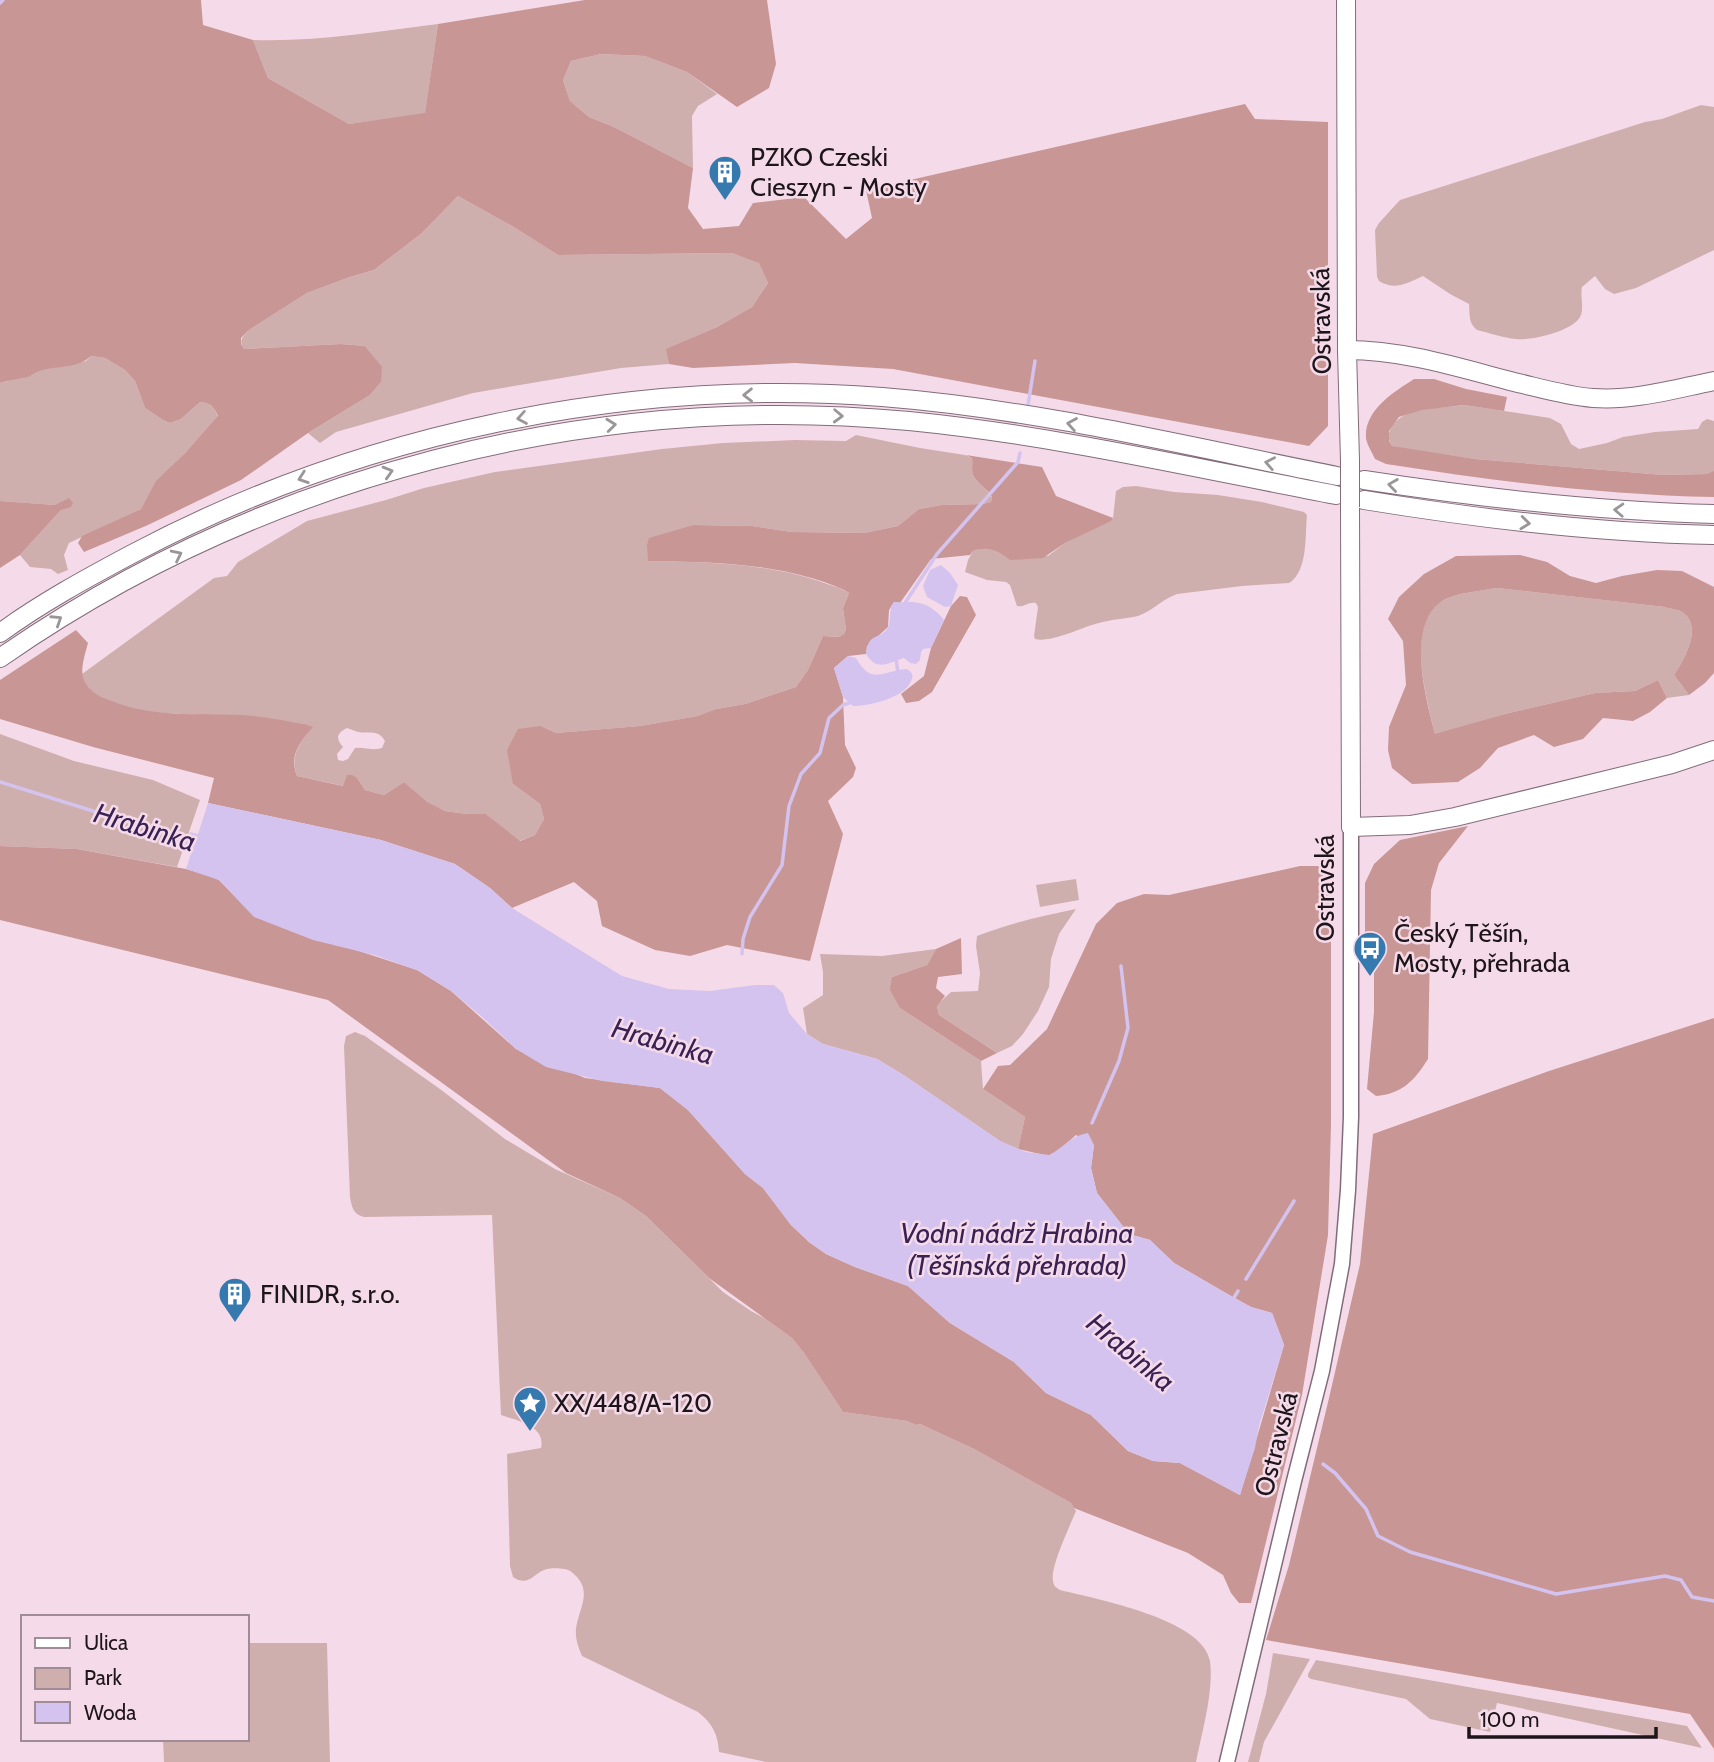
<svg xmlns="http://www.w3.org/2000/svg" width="1714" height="1762" viewBox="0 0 1714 1762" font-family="Cabin,sans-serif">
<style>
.green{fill:#cfafad;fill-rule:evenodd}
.forest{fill:#c89694}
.water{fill:#d4c3ee}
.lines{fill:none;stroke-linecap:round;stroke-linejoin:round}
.stream{stroke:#d4c3ee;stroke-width:3.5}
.tertiary-casing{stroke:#836c7a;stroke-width:17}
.primary-casing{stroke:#836c7a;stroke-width:20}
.trunk-casing{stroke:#836c7a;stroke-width:20}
.tertiary{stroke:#fff;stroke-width:14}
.primary{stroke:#fff;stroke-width:18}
.trunk{stroke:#fff;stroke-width:18}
.primary-bridge-casing{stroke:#836c7a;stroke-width:20;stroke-linecap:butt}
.primary-bridge{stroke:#fff;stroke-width:18}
.oneway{stroke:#9a9698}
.labels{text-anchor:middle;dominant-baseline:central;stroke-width:5;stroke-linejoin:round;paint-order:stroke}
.poi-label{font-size:26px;fill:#1e151a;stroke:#f5dbea;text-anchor:start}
.street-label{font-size:26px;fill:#1e151a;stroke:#f5dbea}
.water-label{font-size:28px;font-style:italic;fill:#392154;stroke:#f5dbea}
</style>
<rect width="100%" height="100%" fill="#f5dbea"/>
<path class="green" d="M438,24L425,114L349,124L268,78L253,40C315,42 376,32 438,24Z
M601,54L645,56L687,72L717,94L698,106L692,116L693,168L614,127L589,117L570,101L563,80L571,61Z
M1701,105L1714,107V250L1636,288L1614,294L1605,289L1595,276L1582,287C1580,296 1584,306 1581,315C1575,331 1531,341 1516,339C1503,338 1490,333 1477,330C1468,323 1470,315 1469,304L1450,294L1423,276C1408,283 1395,291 1379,281L1377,277L1375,230L1379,223L1400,200L1645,122L1662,119Z
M458,196L512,226L558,255L732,253L759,262L768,283L752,307L717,327L667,349L669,364L621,368L473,393L336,432L320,443L308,433L370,395L381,382V367L365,346L341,344L244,349C238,340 243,337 249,330L307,293L350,277L374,270L422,233Z
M91,356L105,358L125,370L135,381L145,408L163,420L170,423L181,419L200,402C211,403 214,407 218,417L185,453L157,481L141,509L69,543L64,555L68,570L58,574L51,569L30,567L20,555L61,510L55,505L0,501V383L18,378L30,376L41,370L86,361Z
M1464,405L1550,418L1561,424L1571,444L1579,449L1607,443L1623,437L1655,432L1698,429L1702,422L1707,419L1714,421V471L1712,473L1707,474L1663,475L1475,459L1400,448L1392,446C1387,439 1388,432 1393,425C1408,405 1442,409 1464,405Z
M856,435L920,448L965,455L972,458C973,463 971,469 973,475C977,484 988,489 992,498L991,502L983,504L942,505L919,509L898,526L864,533L792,532L752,526L694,525L648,561C706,562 764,563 819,581C829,585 839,587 849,593L843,608L846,629L844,634L840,637L823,636L808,670L796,687L745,704L716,709L699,716L640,726L556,733L541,726L513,784L540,804L544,819L535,835L519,841L486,814H467L445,811L427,803L404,782L384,795L365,790L357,778L344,786L297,776C290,755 299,744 312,728L305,724L275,720L149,712L125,707L93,693L84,683L82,674L214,578L227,576L238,562L307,521L386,500L424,488L495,472L662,449L723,443L795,440L846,441ZM347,728C351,729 354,731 358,732C370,734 378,729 385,741L382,748C370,751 366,747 355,748L348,759L343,761L338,760L337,754L343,747C335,738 337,733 347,728Z
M1136,486L1174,492L1218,495L1262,502L1304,512L1307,515C1305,535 1308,572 1289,583L1242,586L1177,594C1163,599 1152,611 1138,616C1125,619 1112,619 1099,623C1082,627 1052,643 1035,639L1034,636L1038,607L1036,603C1029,601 1023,608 1017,606L1010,585L1006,582L987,580L965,572L968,560L973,551L983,548L1048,556L1065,543L1113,518L1116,491L1123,487Z
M1497,588L1665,607C1670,609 1678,609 1682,612C1704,626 1684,660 1674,675L1689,695L1667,698L1658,680L1635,691L1595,693L1505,714L1435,735C1427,698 1402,619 1448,598C1463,592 1481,591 1497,588Z
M0,734L74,761L153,780L200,800L177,867L77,849L0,846Z
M1076,879L1079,900L1040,907L1036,885Z
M1076,909L1059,934L1051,959L1049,987L1038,1011L1023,1034L1012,1046L997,1053L939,1015L937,1005L951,992L978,991L980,973L976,946L977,936C1010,923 1042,916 1076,909Z
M936,949L927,965L892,977L900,1008L981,1061L983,1089L1025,1117L1018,1149L1000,1141L905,1076L877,1059L823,1044L807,1034L803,1008L823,995V972L820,954L882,956Z
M355,1032L365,1036L440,1089L505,1139L555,1169L620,1198L646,1216L723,1292L751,1311L766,1319L792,1338L804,1353L843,1412L907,1421L916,1425L920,1424L974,1449L1071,1503L1076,1511C1070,1526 1050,1567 1053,1581C1054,1587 1056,1587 1060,1590C1096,1599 1203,1619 1210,1661C1214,1691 1202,1732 1196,1762H766L719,1752C718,1734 712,1723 698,1712L582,1656C578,1647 575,1638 576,1629C578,1610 592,1594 577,1577C573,1573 569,1569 564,1569C559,1568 551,1568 547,1569C534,1572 529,1588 513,1577L510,1566L507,1454L541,1448C546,1426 518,1421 501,1415L492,1215L364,1217C353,1214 352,1208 350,1197L344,1046L346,1036Z
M247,1643H327L330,1762H164L163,1739H247Z
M1273,1653L1310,1659L1264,1742L1259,1762H1248L1266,1694Z
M1316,1660L1687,1726L1702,1748L1497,1703L1490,1732L1430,1719L1406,1699L1311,1679L1308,1677V1674Z"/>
<path class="forest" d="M0,0H201L203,25L253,40L268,78L349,124L425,113L438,24L585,0H767L776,64L769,88L737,107L687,72L645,56L601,54L571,61L563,80L570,101L589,117L614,127L693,168L688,208L703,229L739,226L753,203L804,197L846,239L872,218L866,190L1245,104L1255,119L1328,122V426L1309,446L893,369L795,363L693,368L669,364L666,349L717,327L752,307L768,283L759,263L732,253L558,255L512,226L458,196L422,233L374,270L350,277L307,293L249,330L241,338V344L244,349L341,344L365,346L382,367L381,382L370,395L308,433L241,480L148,525L84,552L78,543L82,536L141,509L156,481L185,453L218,416C214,407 211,403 200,402L181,419L170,423L163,420L145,408L135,381L125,370L105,358L91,356C78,368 59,366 43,370C37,371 33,375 28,377C18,379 9,380 0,383Z
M1414,379H1434L1466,389L1507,397L1504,411L1464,405L1422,410L1399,417L1389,431V441L1392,446L1475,459L1663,475L1707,474L1714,471V497C1604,495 1495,481 1386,464L1375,459C1372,452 1367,445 1366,438C1364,410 1394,392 1414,379Z
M966,455L1042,467L1056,496L1113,518L1111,521L1065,543L1043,558L1010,560C998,550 988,546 973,551L970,555L931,559L900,603L894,602L889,610L888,627L867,646L866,654L848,656L834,668L843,697L845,745L856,768L853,777L828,801L843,834L810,961L727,945L690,956L655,950L602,926L597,901L574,882L512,908L490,888L455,864L381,840L208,803L214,778L93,747L0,719V680L76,630L88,643C85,655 78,673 86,684C92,694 102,697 112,701C154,718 197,713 241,715C262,716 284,721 305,724L313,727C299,744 289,755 297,776L343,786L347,775H352L357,778L365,790L384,795L404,782L427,802L445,811L467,814H486L520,841L535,835L544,819L540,804L513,784L507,750L518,729L541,726L556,733L640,726L698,716L716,709L745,704L796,687L808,670L823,636L839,637L844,634L846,629L843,608L849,593L844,590C783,563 714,562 648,561L647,545L649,538L694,525L752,526L792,532L864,533L898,526L919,509L942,505L983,504L991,502L992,497C988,489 977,484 973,475C971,469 973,464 972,458Z
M69,498L73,503L71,507L61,510L20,555L0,568V501L55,505Z
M1520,555L1547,562L1570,576L1596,583L1622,576L1657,570L1682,571L1714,587V673L1705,683L1689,695L1674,675C1684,660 1704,626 1682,612C1678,609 1670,609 1665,607L1497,588C1481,591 1463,592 1448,598C1403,618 1426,699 1435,734L1505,714L1595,693L1635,691L1658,680L1667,698L1650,712L1633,721L1603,718L1583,739L1554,747L1534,735L1498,748L1480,768L1458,782L1412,784L1392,768L1388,750L1389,727L1406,685L1403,641L1388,619L1399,597L1424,574L1456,556Z
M960,596L967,597L976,615L932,692L919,701L906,703L901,694L924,676L931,648L951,606Z
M1468,826L1439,863L1431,890L1428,1059C1415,1080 1402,1094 1376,1096L1367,1089L1374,1012V964L1365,939V883L1374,864L1400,840Z
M0,846L77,849L186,869L205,874L219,880L255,917L417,970L451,991L516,1049L585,1078L660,1088L688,1110L745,1174L763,1188L791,1225L809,1242L826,1254L855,1267L908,1286L950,1323L1014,1362L1046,1393L1091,1415L1128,1451L1153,1461L1180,1463L1240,1495L1284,1345L1272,1313L1251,1307L1231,1296L1174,1263L1150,1240L1129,1234L1097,1193L1091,1168L1094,1145L1076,1135L1059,1150L1049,1156L1018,1149L1025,1117L983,1089L998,1066L1010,1065L1047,1029L1096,924L1117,903L1144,894L1169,895L1300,866H1318L1331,880V1124L1328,1235L1302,1395L1251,1603H1239L1231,1593L1223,1575L1188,1553L1074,1508L1071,1503L974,1449L920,1424L916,1425L907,1421L843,1412L804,1353L792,1338L709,1278L646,1216L620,1198L566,1173L328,1000L0,920Z
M961,938L962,974L938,977L936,988L945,996L937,1006L939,1015L997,1053L981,1061L900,1008L890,990L892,977L927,965L936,949Z
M1714,1018V1749L1690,1714L1266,1640L1289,1565L1329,1398L1360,1264L1373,1134L1549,1071Z"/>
<path class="water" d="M941,565L950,573L958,585L951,606L945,607L927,597L923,586L930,570Z
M894,602C903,603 911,601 919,603C928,604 939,613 944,620L931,648L923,649L921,652L920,660L916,664L910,663L904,658C888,663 877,672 866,654C869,631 878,641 887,629C893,620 887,610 894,602Z
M848,656L856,658C872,686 881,671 907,669C913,673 914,676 910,683C903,698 869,706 853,706L843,697L834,668Z
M208,803L381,840L455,864L490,888L512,908L622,976L669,989L710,991L755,985H774L783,993L789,1013L807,1034L823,1044L877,1059L905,1076L1000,1141L1026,1152L1049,1155C1065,1147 1070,1136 1088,1133L1094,1145L1091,1168L1097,1193L1129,1234L1150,1240L1174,1263L1231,1296L1251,1307L1272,1313L1284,1345L1259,1426L1255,1448L1240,1495L1180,1463L1153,1461L1128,1451L1091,1415L1046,1393L1014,1362L950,1323L908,1286L855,1267L826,1254L809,1242L791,1225L763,1188L745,1174L688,1110L660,1088L602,1081L546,1067L516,1049L481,1016L451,991L417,970L374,955L313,940L254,917L219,880L186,869L193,847L185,844L190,832L198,834Z"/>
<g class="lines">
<path class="stream" d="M0,3L3,0
M1028,405L1035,361
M903,606L937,554L1018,462L1020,453
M896,658L898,674
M0,782L189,841
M742,954L743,939L750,917L782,865L789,806L801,774L820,753L829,718L843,705L852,702
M1092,1123L1119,1061L1128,1028L1121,966
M1246,1279L1294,1201
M1232,1301L1238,1291
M1323,1464L1335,1473L1366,1509L1378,1536L1410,1552L1556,1594L1665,1576L1681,1580L1692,1597L1714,1601"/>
<defs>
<path id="tertiary" d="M1227,1762L1294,1481L1322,1371L1342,1264L1348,1190L1351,1117V827"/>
<path id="primary" d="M1346,0L1347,350L1350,461
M1350,507L1351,827"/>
<path id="trunk" d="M1347,350C1404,350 1460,368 1514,382C1540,388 1566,396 1593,398C1634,401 1674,389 1714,381
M1364,480C1481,498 1595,511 1714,514
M1364,500C1480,519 1596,533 1714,535
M0,633C41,603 87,578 132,554C358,434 626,377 882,397C1035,409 1186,446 1337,476
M0,658C263,475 590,391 909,421C1052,435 1195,468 1336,495
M1351,827L1410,825L1455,817L1672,764L1714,750"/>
</defs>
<use href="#tertiary" class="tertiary-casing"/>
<use href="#primary" class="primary-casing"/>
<use href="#trunk" class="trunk-casing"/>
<use href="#tertiary" class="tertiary"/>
<use href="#primary" class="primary"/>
<use href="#trunk" class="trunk"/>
<defs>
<path id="primary-bridge" d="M1350,461V507"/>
</defs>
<use href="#primary-bridge" class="primary-bridge-casing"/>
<use href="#primary-bridge" class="primary-bridge"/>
</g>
<defs><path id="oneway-chevron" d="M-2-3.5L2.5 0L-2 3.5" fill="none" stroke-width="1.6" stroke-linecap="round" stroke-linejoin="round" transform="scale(1.75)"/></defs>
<g class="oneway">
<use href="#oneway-chevron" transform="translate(748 395) rotate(179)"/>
<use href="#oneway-chevron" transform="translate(838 416) rotate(2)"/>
<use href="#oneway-chevron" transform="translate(522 418) rotate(170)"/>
<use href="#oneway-chevron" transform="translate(1072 424) rotate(-170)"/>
<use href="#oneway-chevron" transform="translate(611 425) rotate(-6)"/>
<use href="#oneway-chevron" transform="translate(1270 463) rotate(-169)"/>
<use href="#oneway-chevron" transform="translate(388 472) rotate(-16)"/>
<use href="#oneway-chevron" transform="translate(303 478) rotate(161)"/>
<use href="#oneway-chevron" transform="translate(1393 485) rotate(-172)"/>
<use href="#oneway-chevron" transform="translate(1619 510) rotate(-177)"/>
<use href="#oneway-chevron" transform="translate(1525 523) rotate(6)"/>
<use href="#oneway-chevron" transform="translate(177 555) rotate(-26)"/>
<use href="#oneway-chevron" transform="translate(57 620) rotate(-33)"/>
</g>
<defs>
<symbol id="building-pin" viewBox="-11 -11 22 30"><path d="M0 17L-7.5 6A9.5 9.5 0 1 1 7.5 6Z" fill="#3579af" stroke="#f5dbea"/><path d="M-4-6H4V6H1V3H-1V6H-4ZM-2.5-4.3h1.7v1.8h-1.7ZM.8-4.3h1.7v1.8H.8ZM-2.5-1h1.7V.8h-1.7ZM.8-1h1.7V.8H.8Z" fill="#fff"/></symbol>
<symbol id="bus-pin" viewBox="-11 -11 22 30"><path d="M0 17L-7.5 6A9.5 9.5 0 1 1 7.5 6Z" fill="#3579af" stroke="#f5dbea"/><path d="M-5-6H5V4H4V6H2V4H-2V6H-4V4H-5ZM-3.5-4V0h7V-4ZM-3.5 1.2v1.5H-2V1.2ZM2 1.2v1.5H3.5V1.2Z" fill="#fff"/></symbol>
<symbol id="sight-pin" viewBox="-11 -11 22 30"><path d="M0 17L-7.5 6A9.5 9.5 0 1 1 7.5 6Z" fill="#3579af" stroke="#f5dbea"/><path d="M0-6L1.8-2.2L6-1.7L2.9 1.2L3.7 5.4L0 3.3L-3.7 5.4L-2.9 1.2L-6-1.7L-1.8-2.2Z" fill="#fff"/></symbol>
</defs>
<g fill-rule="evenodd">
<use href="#building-pin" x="706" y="153" width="38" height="52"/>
<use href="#bus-pin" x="1351" y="929" width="38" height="52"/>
<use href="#building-pin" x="216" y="1275" width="38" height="52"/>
<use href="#sight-pin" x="511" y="1384" width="38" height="52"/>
</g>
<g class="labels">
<g class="poi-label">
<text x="750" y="157">PZKO Czeski<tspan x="750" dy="30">Cieszyn - Mosty</tspan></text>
<text x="1394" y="933">Český Těšín,<tspan x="1394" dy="30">Mosty, přehrada</tspan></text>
<text x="260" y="1294">FINIDR, s.r.o.</text>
<text x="554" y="1403">XX/448/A-120</text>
</g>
<g class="street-label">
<text transform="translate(1321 321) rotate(-91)">Ostravská</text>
<text transform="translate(1325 888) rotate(-90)">Ostravská</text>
<text transform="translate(1276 1444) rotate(-76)">Ostravská</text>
</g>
<g class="water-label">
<text transform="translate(145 827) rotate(17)">Hrabinka</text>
<text transform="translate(663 1041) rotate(16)">Hrabinka</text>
<text x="1017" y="1233">Vodní nádrž Hrabina<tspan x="1017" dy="32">(Těšínská přehrada)</tspan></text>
<text transform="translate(1131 1352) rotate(40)">Hrabinka</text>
</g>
</g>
<rect x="21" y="1615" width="228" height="126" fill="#f5dbea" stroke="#9f8c97" stroke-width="2"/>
<rect x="35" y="1638" width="35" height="10" fill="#ffffff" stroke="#9f8c97" stroke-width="2"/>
<text x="84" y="1650" font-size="21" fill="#1e151a">Ulica</text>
<rect x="35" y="1668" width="35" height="21" fill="#cfafad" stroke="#9f8c97" stroke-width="2"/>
<text x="84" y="1685" font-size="21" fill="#1e151a">Park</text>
<rect x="35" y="1702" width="35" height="21" fill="#d4c3ee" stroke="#9f8c97" stroke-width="2"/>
<text x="84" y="1720" font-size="21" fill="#1e151a">Woda</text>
<path d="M1469 1727v10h187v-10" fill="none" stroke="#1e151a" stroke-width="3.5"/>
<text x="1480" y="1727" font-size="21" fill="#1e151a" stroke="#f5dbea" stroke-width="5" paint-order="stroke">100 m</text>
</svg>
